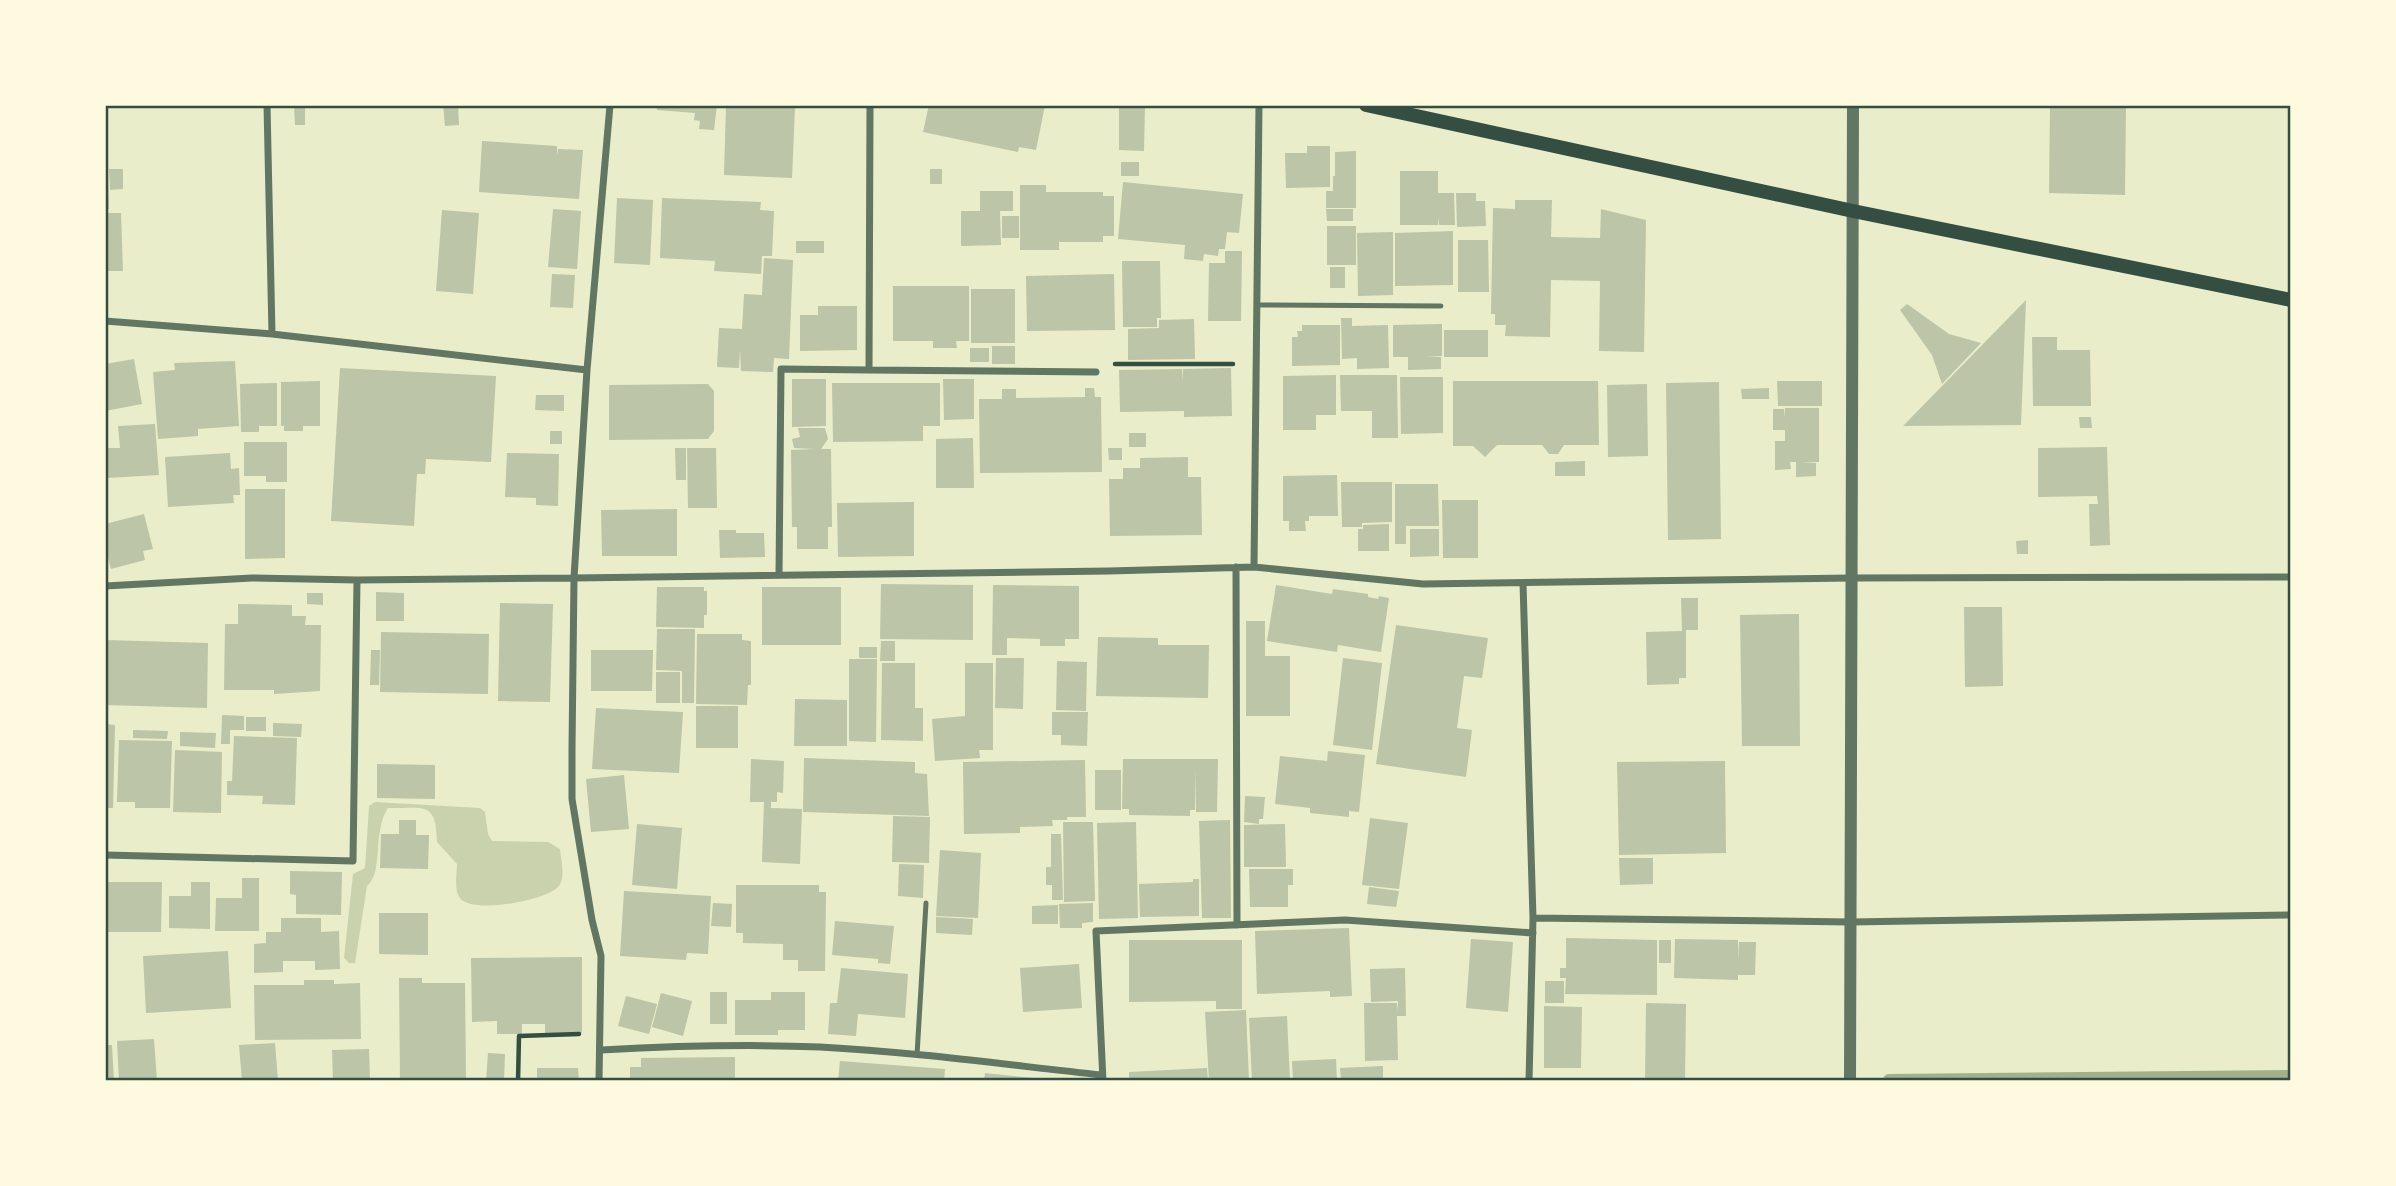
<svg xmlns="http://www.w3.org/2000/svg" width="2396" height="1186" viewBox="0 0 2396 1186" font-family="'DejaVu Sans',sans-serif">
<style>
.green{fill:#cad2ad}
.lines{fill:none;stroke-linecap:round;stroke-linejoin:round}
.stream{stroke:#a3b18a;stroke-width:12}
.building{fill:#bcc5a7}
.path{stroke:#344e41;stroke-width:4.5}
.service{stroke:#617663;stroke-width:5}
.minor{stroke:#617663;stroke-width:7}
.tertiary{stroke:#617663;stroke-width:12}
.secondary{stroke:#344e41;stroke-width:14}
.neatline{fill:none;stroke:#344e41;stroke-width:2.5}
</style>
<rect width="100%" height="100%" fill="#e9edc9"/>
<path class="green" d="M375,802L480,808L485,812L488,834L492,841L548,842L560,849C561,860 566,879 558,887C545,901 469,915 459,897C454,888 457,873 457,864L437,842C436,800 424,809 388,808C372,832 384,872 367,886L355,963H349L344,958L353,874L365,868L369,806Z"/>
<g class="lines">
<path class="stream" d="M1889,1080L2291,1076"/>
</g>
<path class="building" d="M294,105H305V125H295Z
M443,105H458L459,125L445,126Z
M658,105H717L714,130L699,129L700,121L694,120L695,113L657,110Z
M726,105L795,107L792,178L724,175Z
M929,105H1045L1036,150L1019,147L1018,152L923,132Z
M1119,105H1145L1144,151L1119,150Z
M2050,105H2126L2125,195L2049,193Z
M482,141L557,146V155L558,149L583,150L579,199L479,192Z
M1307,146H1330V187L1286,188L1285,153H1307Z
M1356,151V208H1326V191H1333V176H1335V152Z
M1121,162H1139V176H1121Z
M108,169L109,209H105V170Z
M109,169H123V189L110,190Z
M930,169H942V184H930Z
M1400,171H1438V193H1454L1455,225H1439V217L1438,225H1400Z
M1123,182L1243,194L1239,233L1227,232L1225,249H1219L1218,256L1204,254L1203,261L1184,259L1185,245L1118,239Z
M1020,185H1046V192H1103V196H1114V236H1103V242H1059V250H1020Z
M980,191H1013V211H1000L1001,245L961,246V211H980Z
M1456,193H1476V201H1485L1486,226L1457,227Z
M617,198L653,200L650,265L614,263Z
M662,198L761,202L760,210L774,211L772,256H762L761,274L714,271L715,261L660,258Z
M1515,200H1552L1551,237L1600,238L1601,209L1646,220L1644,352L1599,351L1600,281L1551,280L1550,337L1505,336L1506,325H1495V314H1491L1493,208L1515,209Z
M553,209L581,211L577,269L548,267Z
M1326,209H1353V221H1327Z
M442,210L479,213L473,294L436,291Z
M105,213H121L123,271H105Z
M1002,216H1019V238H1002Z
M1327,226H1356V265H1327Z
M1453,231V285L1395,286V233Z
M1393,232V295L1358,296L1357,233Z
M1458,240H1488L1489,292H1458Z
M796,241H824V253H796Z
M1225,251H1242L1241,321H1208L1209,263H1225Z
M764,258L793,260L789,359L774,358L773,372L741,371L740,350L739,368L717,367L719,328L742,329L744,294L762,295Z
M1122,261H1160L1161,318H1157V327H1123Z
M1330,267H1345V288H1330Z
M552,274L575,275L573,308L550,307Z
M1114,274L1115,330L1027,331L1026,276Z
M893,286H969V341H956L957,348H933V341H893Z
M971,289H1015V343H971Z
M2026,300L2021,425L1903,426Z
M1907,304L1949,334L1981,343L1942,384L1932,355L1900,310Z
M818,306H857V350L800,351V315H818Z
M1341,318H1352V326L1388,325L1389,368L1357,369V358L1342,359Z
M1194,319L1195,359L1128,360V329L1159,328V320Z
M1442,324V356L1426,357H1441V369L1408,370V357H1393V325Z
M1302,325H1340V365L1292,366V337H1298L1297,331H1302Z
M1444,330H1488V357H1444Z
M2032,337H2057V350H2090L2091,406H2033Z
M992,346H1015V364H992Z
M970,348H989V362H970Z
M134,359L142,404L105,411V364Z
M235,361L239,426L198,429V436L158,439L153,372L175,370L174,363Z
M340,368L496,376L491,462L426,459L425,474H417L414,526L331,521Z
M1231,368L1232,416L1184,417V411L1120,412L1119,370L1182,369L1183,381V369Z
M1336,375V415H1316V430H1283V376Z
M1340,375H1397L1398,438H1372V411H1341Z
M1400,377H1443V433L1401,434Z
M792,379H826V426L792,427Z
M943,379H974V419L944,420Z
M320,381V426H303V431H284V426H281V382Z
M1453,381H1598L1599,445H1564L1558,454H1549L1542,445H1497L1485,457L1473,446H1453Z
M1777,381H1822V406H1778Z
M1719,382L1721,539L1668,540L1666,383Z
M277,383V426H259V432H241L240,384Z
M832,383H940V426H923V441L833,442Z
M708,384L714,391V431L708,439L609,440V385Z
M1647,384L1648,456L1608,457L1607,385Z
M1085,388H1094L1095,397H1101L1102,472L980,473L979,399H1002V389H1016V398L1085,397Z
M1769,388V399H1742L1741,389Z
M536,395H564V411L535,410Z
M1785,408H1819V462H1801L1816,463V476L1796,477V462H1790L1791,469L1775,470V441H1785V430H1773V409H1784L1785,418Z
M2079,417H2091L2092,428H2080Z
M155,424L159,475L107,478L105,448H120L118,426Z
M798,428H825L828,439L821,449H831L832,527H828V549H797V527H792L791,450L814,449L794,448L792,439L800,437Z
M550,431H562V444H550Z
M1129,433H1146V447H1129Z
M973,438L974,488H936V439Z
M244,442H287V482H266V476H244Z
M2107,447L2110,545L2090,546L2089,504H2098L2097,496L2038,497V448Z
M675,448H686V480H676Z
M687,448H716L717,508H688Z
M1108,448H1122V460H1109Z
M230,453L231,469L239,468L240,495H233L234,503L168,507L165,457Z
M507,453L559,454L558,506L536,505V498L505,497Z
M1188,457V477H1201L1202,535L1110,536L1109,479H1123V468H1140V458Z
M1585,461V476H1555V462Z
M1337,475L1338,516H1309V521H1305L1306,531H1289V521H1283V476Z
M1341,482H1392V522L1362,523V527H1342Z
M1395,484H1438L1439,526H1406V544H1395Z
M245,489H285V558L245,559Z
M1442,500H1478V558H1443Z
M914,502V556L838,557L837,503Z
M677,509V556H602L601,510Z
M144,514L153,549L143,551L145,560L111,569L105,547V524Z
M1389,524V551H1358V529H1363V525Z
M1410,529H1439V556L1410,557Z
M719,530H736V533H764L765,557L720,558Z
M2028,540V554H2017L2016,541Z
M881,584L973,585V640L880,639Z
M993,585L1079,586V639H1065V646H1040V639L1007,638V655H992Z
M1276,585L1332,594L1333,589L1368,594V597L1378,599L1379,596L1389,598L1381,652L1338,645L1337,652L1267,641Z
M657,587H704V591H707V615H704V628L656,627Z
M762,587H841V645H762Z
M376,592L404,593V621H376Z
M307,593H323V605L307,604Z
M1681,598H1698V630H1686V678H1679V684L1647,685L1646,632L1682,631Z
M500,603L553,604L550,702L498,701Z
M238,604L292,605V616H306L305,625H321L320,691L274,694V690H224L225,624H238Z
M1964,607H2002L2003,686L1965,687Z
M1799,614L1800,746H1742L1740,615Z
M1246,621H1265V656H1290V716H1246Z
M1396,625L1488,638L1482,678L1464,676L1457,728L1472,730L1466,777L1376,764Z
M657,629H695L694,703H682V671L656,670Z
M381,632L489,634L488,694L380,692Z
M697,634H742V640L751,641V685H748L747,705L696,704Z
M1098,637L1158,638V645H1209L1208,698L1096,696Z
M105,640L208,643L207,708L105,705Z
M881,641H895V661H880Z
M859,647H877V658H859Z
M371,650H380L379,685H370Z
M591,650H653L652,691H591Z
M996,658H1024L1023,709L995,708Z
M1343,658L1382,663L1372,750L1333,745Z
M849,659H877L876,742L849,741Z
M1057,661L1087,662L1086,711L1056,710Z
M882,663H915V708H923V741L881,740Z
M965,663H993V750H979L980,758L935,761L932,719L965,716Z
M656,672H680V703H656Z
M795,699L847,700V746H794Z
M696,706H738V748H696Z
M596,708L683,712L679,773L592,769Z
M1052,712H1088L1087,746L1061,745V735H1052Z
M222,715L244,716V730H230V744H221Z
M246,717H266V731H246Z
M273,723L302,724L301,737L273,736Z
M105,724L115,725L113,808H105Z
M133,730L168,731L167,739L133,738Z
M180,732L216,733L215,748L180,746Z
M234,736L297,738L295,805L262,804L263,796L227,795V781H232Z
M119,740L172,741L170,808H135V802H117Z
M175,750L222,752L221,813L173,812Z
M1328,751L1365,755L1359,812L1349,811V817L1310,813V808L1275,804L1280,756L1327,761Z
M804,758L915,762V773L927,774L929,816L803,812Z
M751,759L784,761L783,793L777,792V802H771V808L802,809L800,864L762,862L764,802H750Z
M1123,759H1218L1217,812H1196V768L1195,810H1190V816L1129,815V809H1122Z
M1085,760L1086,817H1067V820H1052L1053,826L1020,827V833L964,834L963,762Z
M1725,761L1726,853L1619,855L1617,762Z
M377,764L435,765V799L377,798Z
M1095,770H1121V810H1095Z
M624,775L629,829L591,832L586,779Z
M1245,796L1265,797L1263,819H1259V824L1244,822Z
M893,816L930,817L929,863L892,862Z
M1370,818L1408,823L1399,889L1362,885Z
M399,820H416V835H429L428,869L380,868L381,834H399Z
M1230,820L1231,918H1202L1199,821Z
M1063,822H1093L1095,901L1064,902Z
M1136,822L1138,918L1099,919L1097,823Z
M637,824L682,828L677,889L632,885Z
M1285,824L1286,867H1244V825Z
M1051,834H1061L1063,900H1052V885H1046V867H1051Z
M940,850L981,853L978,918L936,916Z
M1619,858H1653V884L1620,885Z
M899,864L924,865L923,898L898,896Z
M1249,869H1293V885H1288V907H1250Z
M290,871L342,872L341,915L296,914V895L290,894Z
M242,878H259V931H215L216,898H242Z
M1193,879H1199V916L1140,917L1139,884L1193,882Z
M105,882H162L161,932H105Z
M191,882H210V929L169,928V896H191Z
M736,885H819V892H826L825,971H798V960H783V944L743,943V933H736Z
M1369,887L1399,891L1396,907L1367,904Z
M624,891L711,896L708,954L687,953L686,960L620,956Z
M713,903L732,904L731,927L711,926Z
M1093,903V922L1082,923V928H1060L1059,904Z
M1058,905V924H1032V906Z
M379,913H428V955L379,954Z
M936,917L973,919L972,935L936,933Z
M281,918H321V932L339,931L340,969L315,970V961H283V972L254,973V944L266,943V932H281Z
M835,921L894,926L890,964L878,963V959L832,955Z
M1349,928L1352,996L1330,997V991L1257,994L1255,931Z
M1566,938L1657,940V995L1565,994L1566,978H1560V968H1566Z
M1471,939L1513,942L1508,1012L1466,1008Z
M1675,939L1738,940V961L1739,942H1756L1755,975H1738V980L1674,978Z
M1129,940H1242V1009H1216V1001L1129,1002Z
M1659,940H1671V963H1659Z
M228,951L231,1008L146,1013L143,956Z
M582,957V1033H545V1024H522V1034H497V1021L472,1022L471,958Z
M1079,964L1082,1008L1023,1012L1020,968Z
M841,968L908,974L905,1018L858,1014L856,1036L828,1034L830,1003H837Z
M1405,968L1406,1016H1397L1398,1060L1365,1061L1364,1003H1397L1398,1011V1001L1371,1002L1370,969Z
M399,978H422V983H465L466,1081H400Z
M304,980H334V984L360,983L361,1039L255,1040L254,985H304Z
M1545,981H1564V1003H1545Z
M710,992H727V1024H710Z
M771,992H805V1030H778V1035H735V1000H771Z
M661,993L692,1001L683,1036L652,1027Z
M626,996L657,1004L649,1034L618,1026Z
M1646,1003L1686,1004L1685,1081H1645Z
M1544,1006L1582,1007L1581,1068H1544Z
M1246,1010L1249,1081H1209L1205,1012Z
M1287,1016L1290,1081H1252L1249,1018Z
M154,1039L157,1081H119L117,1041Z
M275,1043L278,1081H242L239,1045Z
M105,1045H112L114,1081H105Z
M369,1049L370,1081H333L332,1050Z
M488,1053L505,1054L504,1081H486Z
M735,1057V1081H630V1067H641V1058Z
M1336,1059L1337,1081H1293L1292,1061Z
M840,1061L945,1069L944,1081H838Z
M1383,1066V1081H1341L1340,1068Z
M537,1068H578L579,1081H537Z
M1207,1068L1208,1081H1129V1072Z
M985,1073L1043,1079V1081H984Z"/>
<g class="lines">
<path class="path" d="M1115,364H1233
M518,1081L519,1036L579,1034"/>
<path class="service" d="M1258,305L1441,306
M917,1055L926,903"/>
<path class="minor" d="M267,105L272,334
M870,105L869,370L1096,372
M105,321L272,334L587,370
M1236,567L1237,925
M1254,567L1259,105
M779,575L781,369L869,370
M1523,583L1533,918L1529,1081
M105,586L252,578L357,580L574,578L1109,571L1254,567L1423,584L1852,578L2291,577
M105,855L353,861L357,580
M1533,918L1851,922L2291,915
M601,1050C674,1046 747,1044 820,1047C914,1052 1008,1065 1102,1075
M599,1081L601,956L592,920L572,799V748L574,578L587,370L610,105
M1103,1081L1096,931L1345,920L1533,933"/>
<path class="tertiary" d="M1850,1081L1853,105"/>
<path class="secondary" d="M1366,105L1853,211L2291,300"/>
</g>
<rect width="2396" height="1186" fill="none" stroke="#fefae0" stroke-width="214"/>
<rect x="107" y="107" width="2182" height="972" class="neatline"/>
</svg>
